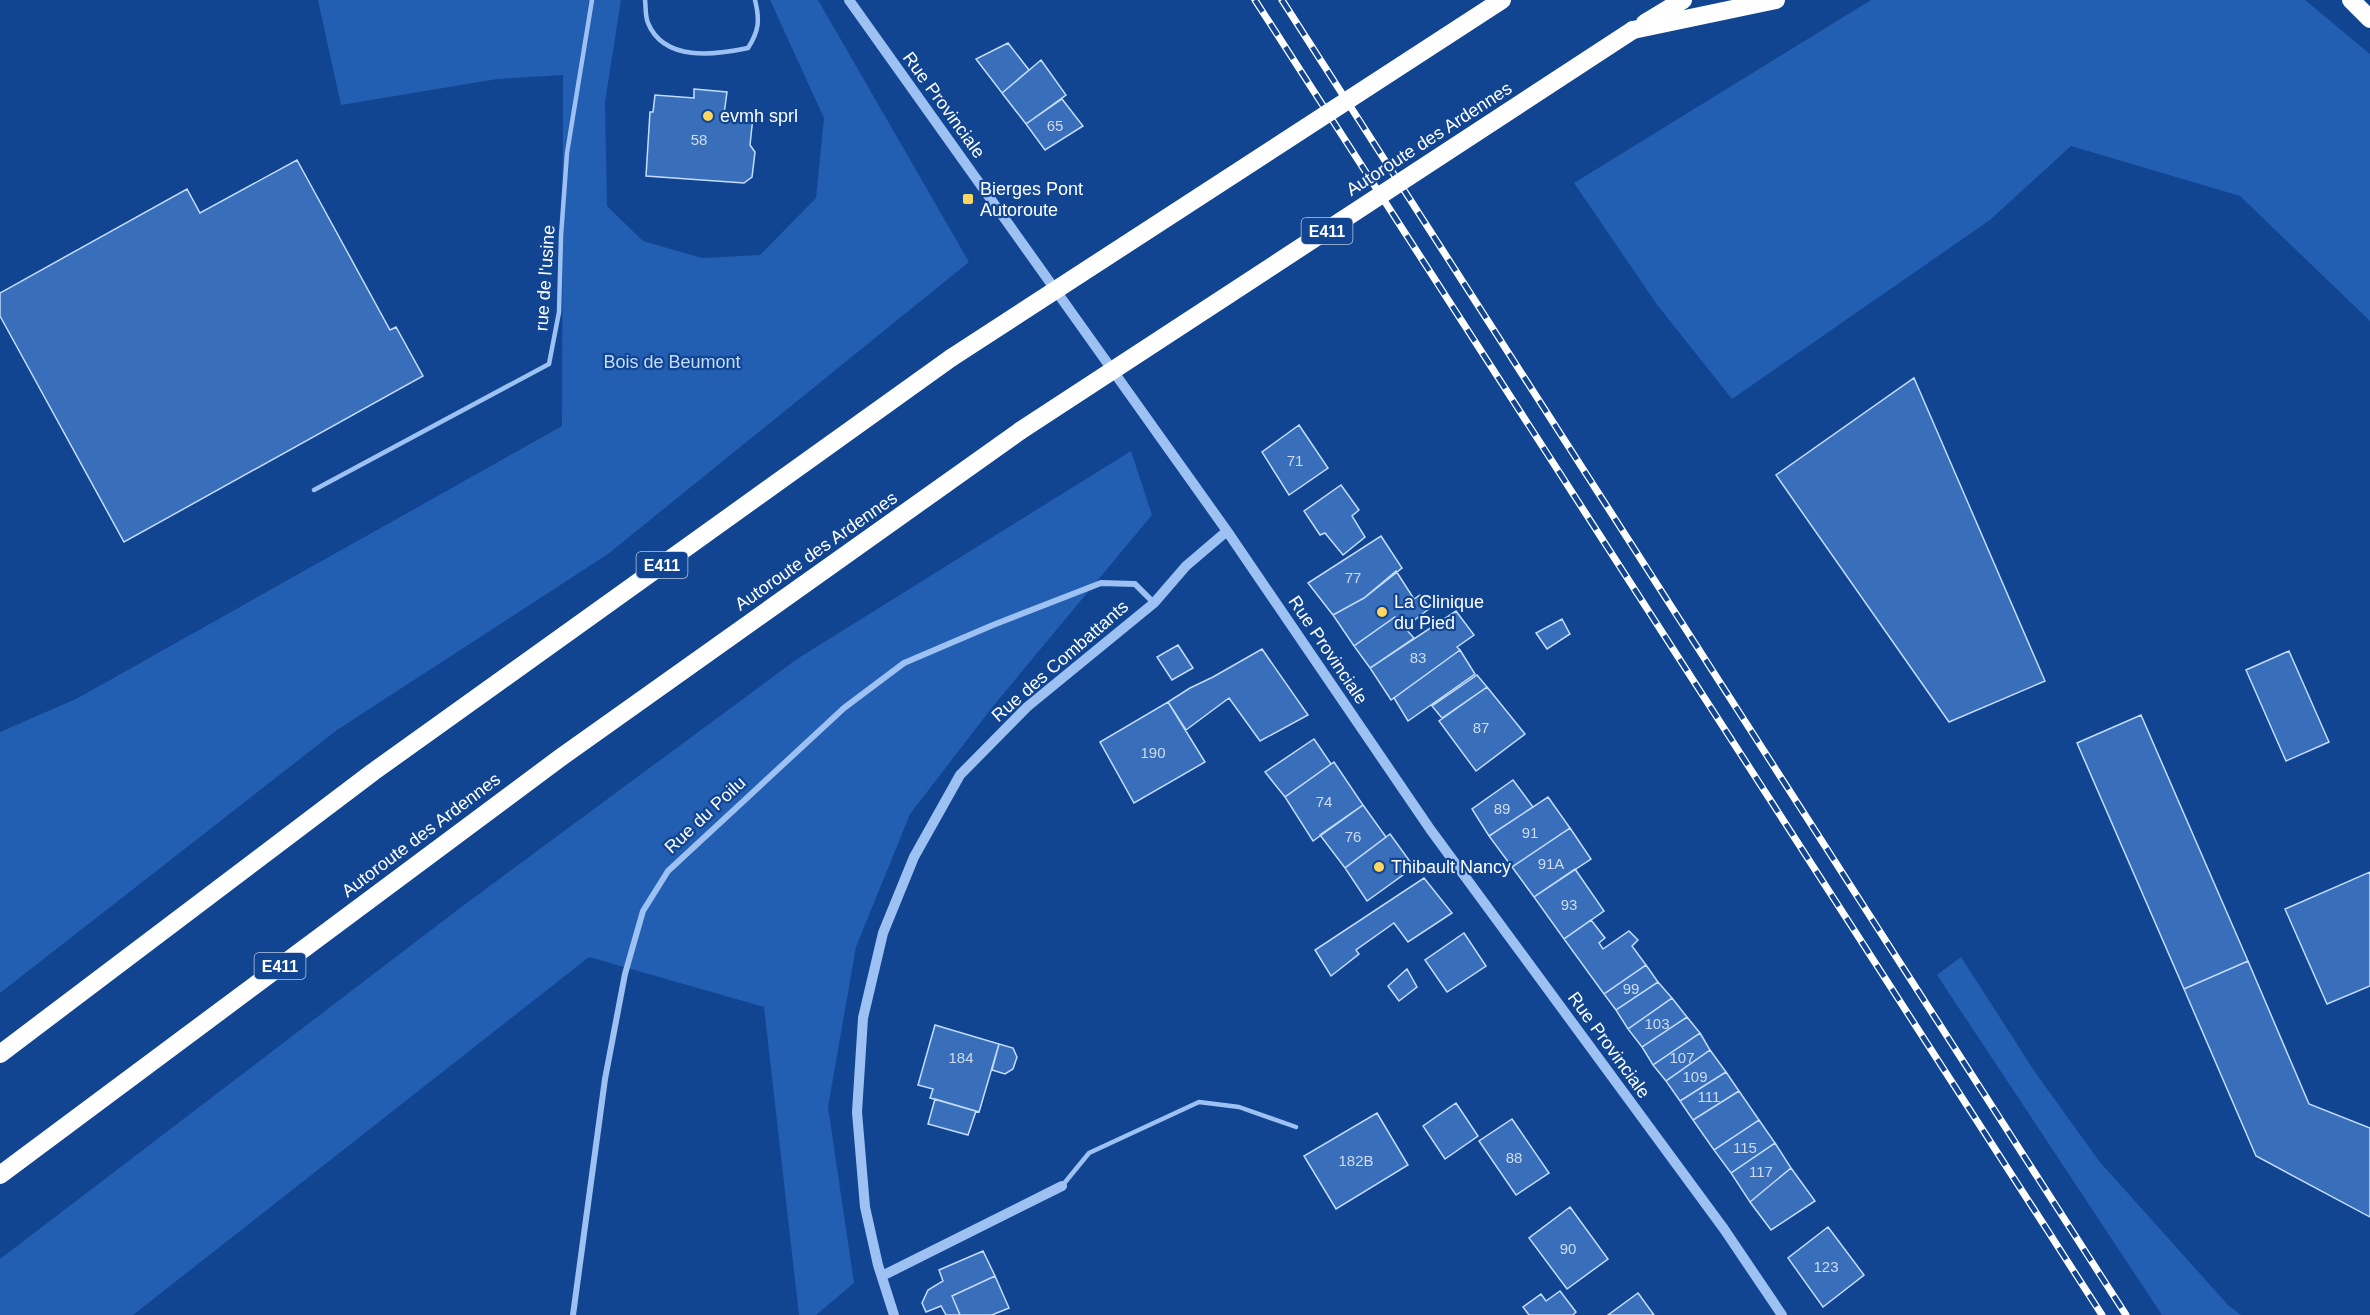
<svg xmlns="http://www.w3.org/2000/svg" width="2370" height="1315" viewBox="0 0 2370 1315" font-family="Arial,sans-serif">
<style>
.green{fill:#225eb1}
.building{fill:#396fba;stroke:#c4dcfd;stroke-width:1.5}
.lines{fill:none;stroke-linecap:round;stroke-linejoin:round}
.service{stroke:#9dc1f3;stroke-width:4.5}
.minor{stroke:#9dc1f3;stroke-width:6}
.tertiary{stroke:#9dc1f3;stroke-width:10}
.motorway{stroke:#fff;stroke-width:18}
.rail-casing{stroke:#fff;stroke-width:7}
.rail{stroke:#114592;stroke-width:4.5;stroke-dasharray:14;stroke-linecap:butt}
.motorway-bridge{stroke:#fff;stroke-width:18}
.poi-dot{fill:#ffd65f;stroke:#114592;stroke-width:2}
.labels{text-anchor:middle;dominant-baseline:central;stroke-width:4.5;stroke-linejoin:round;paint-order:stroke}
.number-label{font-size:15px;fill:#cedbee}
.shield{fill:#114592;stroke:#b8c7de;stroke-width:1.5}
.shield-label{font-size:16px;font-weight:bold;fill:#fff}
.street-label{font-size:18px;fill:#fff;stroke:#114592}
.poi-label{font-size:18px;fill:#fff;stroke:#114592;text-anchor:start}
.park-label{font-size:18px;fill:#c4dcfd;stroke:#114592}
</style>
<rect width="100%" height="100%" fill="#114592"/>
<path class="green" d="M318,0H621L605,102L607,206L643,241L702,258L760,255L816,198L824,118L770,0H818L969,262L608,554L337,730L0,993V732L78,698L562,426L563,75L497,79L341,105Z
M1871,0H2305L2370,54V321L2240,196L2071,146L1990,220L1732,399L1658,306L1574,183Z
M1131,451L1152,515L994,705L910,814L856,947L828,1107L854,1283L816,1315H799L764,1007L589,957L133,1315H0V1259L460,908L797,659Z
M1961,957L2035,1072L2099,1161L2228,1305L2241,1315H2162L1937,975Z"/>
<path class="building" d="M1008,43L1029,70L1002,93L976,59Z
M1041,60L1066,95L1026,124L1002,93Z
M694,89L727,92L724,114L753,117L750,145L755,152L752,177L744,183L646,176L650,112H653L655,95L694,98Z
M1062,99L1083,126L1045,150L1026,124Z
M297,160L390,330L396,327L423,376L124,542L0,316V293L187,189L200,213Z
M1914,378L2045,681L1949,722L1776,475Z
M1299,425L1328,468L1289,495L1262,452Z
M1341,485L1359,510L1352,516L1365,537L1343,555L1325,533L1320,535L1304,511Z
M1381,536L1402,568L1364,598L1333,615L1308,583Z
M1396,571L1414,599L1420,595L1430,608L1404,628L1395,617L1354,646L1333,615L1364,598Z
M1456,611L1474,635L1457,647L1460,650L1391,700L1370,668Z
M1395,617L1414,638L1370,668L1354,646Z
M1562,619L1570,634L1547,649L1536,633Z
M1178,645L1193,668L1172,680L1157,657Z
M1262,649L1308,715L1260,741L1229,698L1186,730L1168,702L1190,688L1213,677Z
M1460,650L1475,674L1408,721L1394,698Z
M2289,651L2329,742L2286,761L2246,670Z
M1477,675L1487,687L1442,718L1432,706Z
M1487,687L1525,734L1476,771L1439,721Z
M1168,702L1205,762L1134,803L1100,742Z
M2141,715L2248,961L2184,989L2077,743Z
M1314,739L1331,764L1285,797L1265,772Z
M1334,762L1363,805L1313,841L1285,797Z
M1513,780L1533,807L1489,836L1472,809Z
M1548,797L1570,828L1512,867L1489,836Z
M1363,805L1386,837L1345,868L1320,835Z
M1570,828L1591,859L1534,897L1512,867Z
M1390,834L1414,867L1367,901L1345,868Z
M1575,869L1604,911L1564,939L1534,897Z
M2370,872V986L2327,1004L2285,909Z
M1424,878L1452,913L1408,942L1394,923L1356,950L1359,954L1331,976L1315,950Z
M1591,920L1605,938L1599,943L1603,949L1629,931L1638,940L1632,946L1646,965L1604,994L1564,939Z
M1464,933L1486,966L1447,992L1425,960Z
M2248,961L2309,1104L2370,1128V1217L2256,1156L2184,989Z
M1646,965L1658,982L1616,1010L1604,994Z
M1407,969L1417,987L1399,1001L1388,986Z
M1658,982L1672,998L1628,1029L1616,1010Z
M1672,998L1687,1017L1642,1047L1628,1029Z
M1687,1017L1700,1033L1653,1065L1642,1047Z
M935,1025L999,1044L979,1112L930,1098L933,1089L918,1085Z
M1700,1033L1710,1050L1666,1081L1653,1065Z
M999,1044L1013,1048L1017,1057L1013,1069L1005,1074L992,1070Z
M1710,1050L1726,1072L1680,1101L1666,1081Z
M1726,1072L1739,1091L1693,1120L1680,1101Z
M1739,1091L1759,1120L1714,1150L1693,1120Z
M935,1099L976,1111L968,1135L928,1124Z
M1456,1103L1478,1136L1445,1159L1423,1126Z
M1377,1113L1408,1165L1336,1209L1304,1156Z
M1512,1119L1549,1173L1516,1195L1479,1141Z
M1759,1120L1775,1143L1731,1173L1714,1150Z
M1775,1143L1791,1168L1750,1202L1731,1173Z
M1791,1168L1815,1201L1771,1230L1750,1202Z
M1570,1207L1608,1259L1567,1289L1529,1238Z
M1828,1227L1864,1275L1823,1307L1788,1258Z
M983,1251L995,1276L952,1296L960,1315H946L941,1306L926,1312L922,1303L928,1290L943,1281L939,1270Z
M995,1276L1009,1308L992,1315H960L952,1296Z
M1560,1291L1576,1312L1573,1315H1529L1523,1307L1541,1294L1546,1301Z
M1638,1293L1654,1315H1608Z"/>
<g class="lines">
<path class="service" d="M645,0C646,7 645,16 648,23C664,62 715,55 748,48C759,31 760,20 755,0
M314,490L549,364L559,312L561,236L567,153L592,0
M1062,1186L1089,1153L1199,1102L1239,1107L1296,1127"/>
<path class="minor" d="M573,1315L605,1079L625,974L643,911L668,871L844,708L904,663L993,625L1101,583L1135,584L1154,603"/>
<path class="tertiary" d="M849,0L1227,531L1430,829L1724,1229L1782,1315
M882,1276L1062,1186
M894,1315L878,1265L865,1207L857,1112L863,1018L883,933L914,857L960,775L1027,707L1154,603L1186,566L1227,531"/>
<path class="motorway" d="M2351,0L2370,19
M1645,23L1683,0
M1633,30L1776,0
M0,1054L373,772L951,358
M0,1175L560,758L1020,431"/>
<defs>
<path id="rail" d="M1255,0L2102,1315
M1282,0L2126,1315"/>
</defs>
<use href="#rail" class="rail-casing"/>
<use href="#rail" class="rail"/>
<path class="motorway-bridge" d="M951,358L1502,0
M1020,431L1633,30"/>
</g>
<g class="poi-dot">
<circle cx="708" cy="116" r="6"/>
<rect x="962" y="193" width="12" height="12" rx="3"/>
<circle cx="1382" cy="612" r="6"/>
<circle cx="1379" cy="867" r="6"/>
</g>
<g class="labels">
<g class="number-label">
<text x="1055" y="125">65</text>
<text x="699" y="139">58</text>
<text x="1295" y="460">71</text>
<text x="1353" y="577">77</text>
<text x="1418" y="657">83</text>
<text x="1481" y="727">87</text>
<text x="1153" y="752">190</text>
<text x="1324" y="801">74</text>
<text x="1502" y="808">89</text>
<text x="1530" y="832">91</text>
<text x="1353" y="836">76</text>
<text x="1551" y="863">91A</text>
<text x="1569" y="904">93</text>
<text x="1631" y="988">99</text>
<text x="1657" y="1023">103</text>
<text x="961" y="1057">184</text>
<text x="1682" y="1057">107</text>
<text x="1695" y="1076">109</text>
<text x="1709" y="1096">111</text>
<text x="1745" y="1147">115</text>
<text x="1514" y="1157">88</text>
<text x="1356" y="1160">182B</text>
<text x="1761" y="1171">117</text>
<text x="1568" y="1248">90</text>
<text x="1826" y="1266">123</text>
</g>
<g class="shield">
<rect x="1301.5" y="218" width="51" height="26" rx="4.5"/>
<rect x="636.5" y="552" width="51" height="26" rx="4.5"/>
<rect x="254.5" y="953" width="51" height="26" rx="4.5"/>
</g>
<g class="shield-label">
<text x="1327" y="231">E411</text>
<text x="662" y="565">E411</text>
<text x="280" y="966">E411</text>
</g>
<g class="street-label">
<text transform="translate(944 105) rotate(54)">Rue Provinciale</text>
<text transform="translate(1429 139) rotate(-33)">Autoroute des Ardennes</text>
<text transform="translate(545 278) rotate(-86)">rue de l'usine</text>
<text transform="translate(816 551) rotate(-35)">Autoroute des Ardennes</text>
<text transform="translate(1328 650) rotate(56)">Rue Provinciale</text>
<text transform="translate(1060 661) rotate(-41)">Rue des Combattants</text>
<text transform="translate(705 815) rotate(-43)">Rue du Poilu</text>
<text transform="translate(421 835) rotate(-37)">Autoroute des Ardennes</text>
<text transform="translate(1609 1045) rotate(54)">Rue Provinciale</text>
</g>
<g class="poi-label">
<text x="720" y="116">evmh sprl</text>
<text x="980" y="189">Bierges Pont<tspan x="980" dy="21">Autoroute</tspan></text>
<text x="1394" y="602">La Clinique<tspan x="1394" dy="21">du Pied</tspan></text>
<text x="1391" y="867">Thibault Nancy</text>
</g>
<g class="park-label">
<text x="672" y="362">Bois de Beumont</text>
</g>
</g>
</svg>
